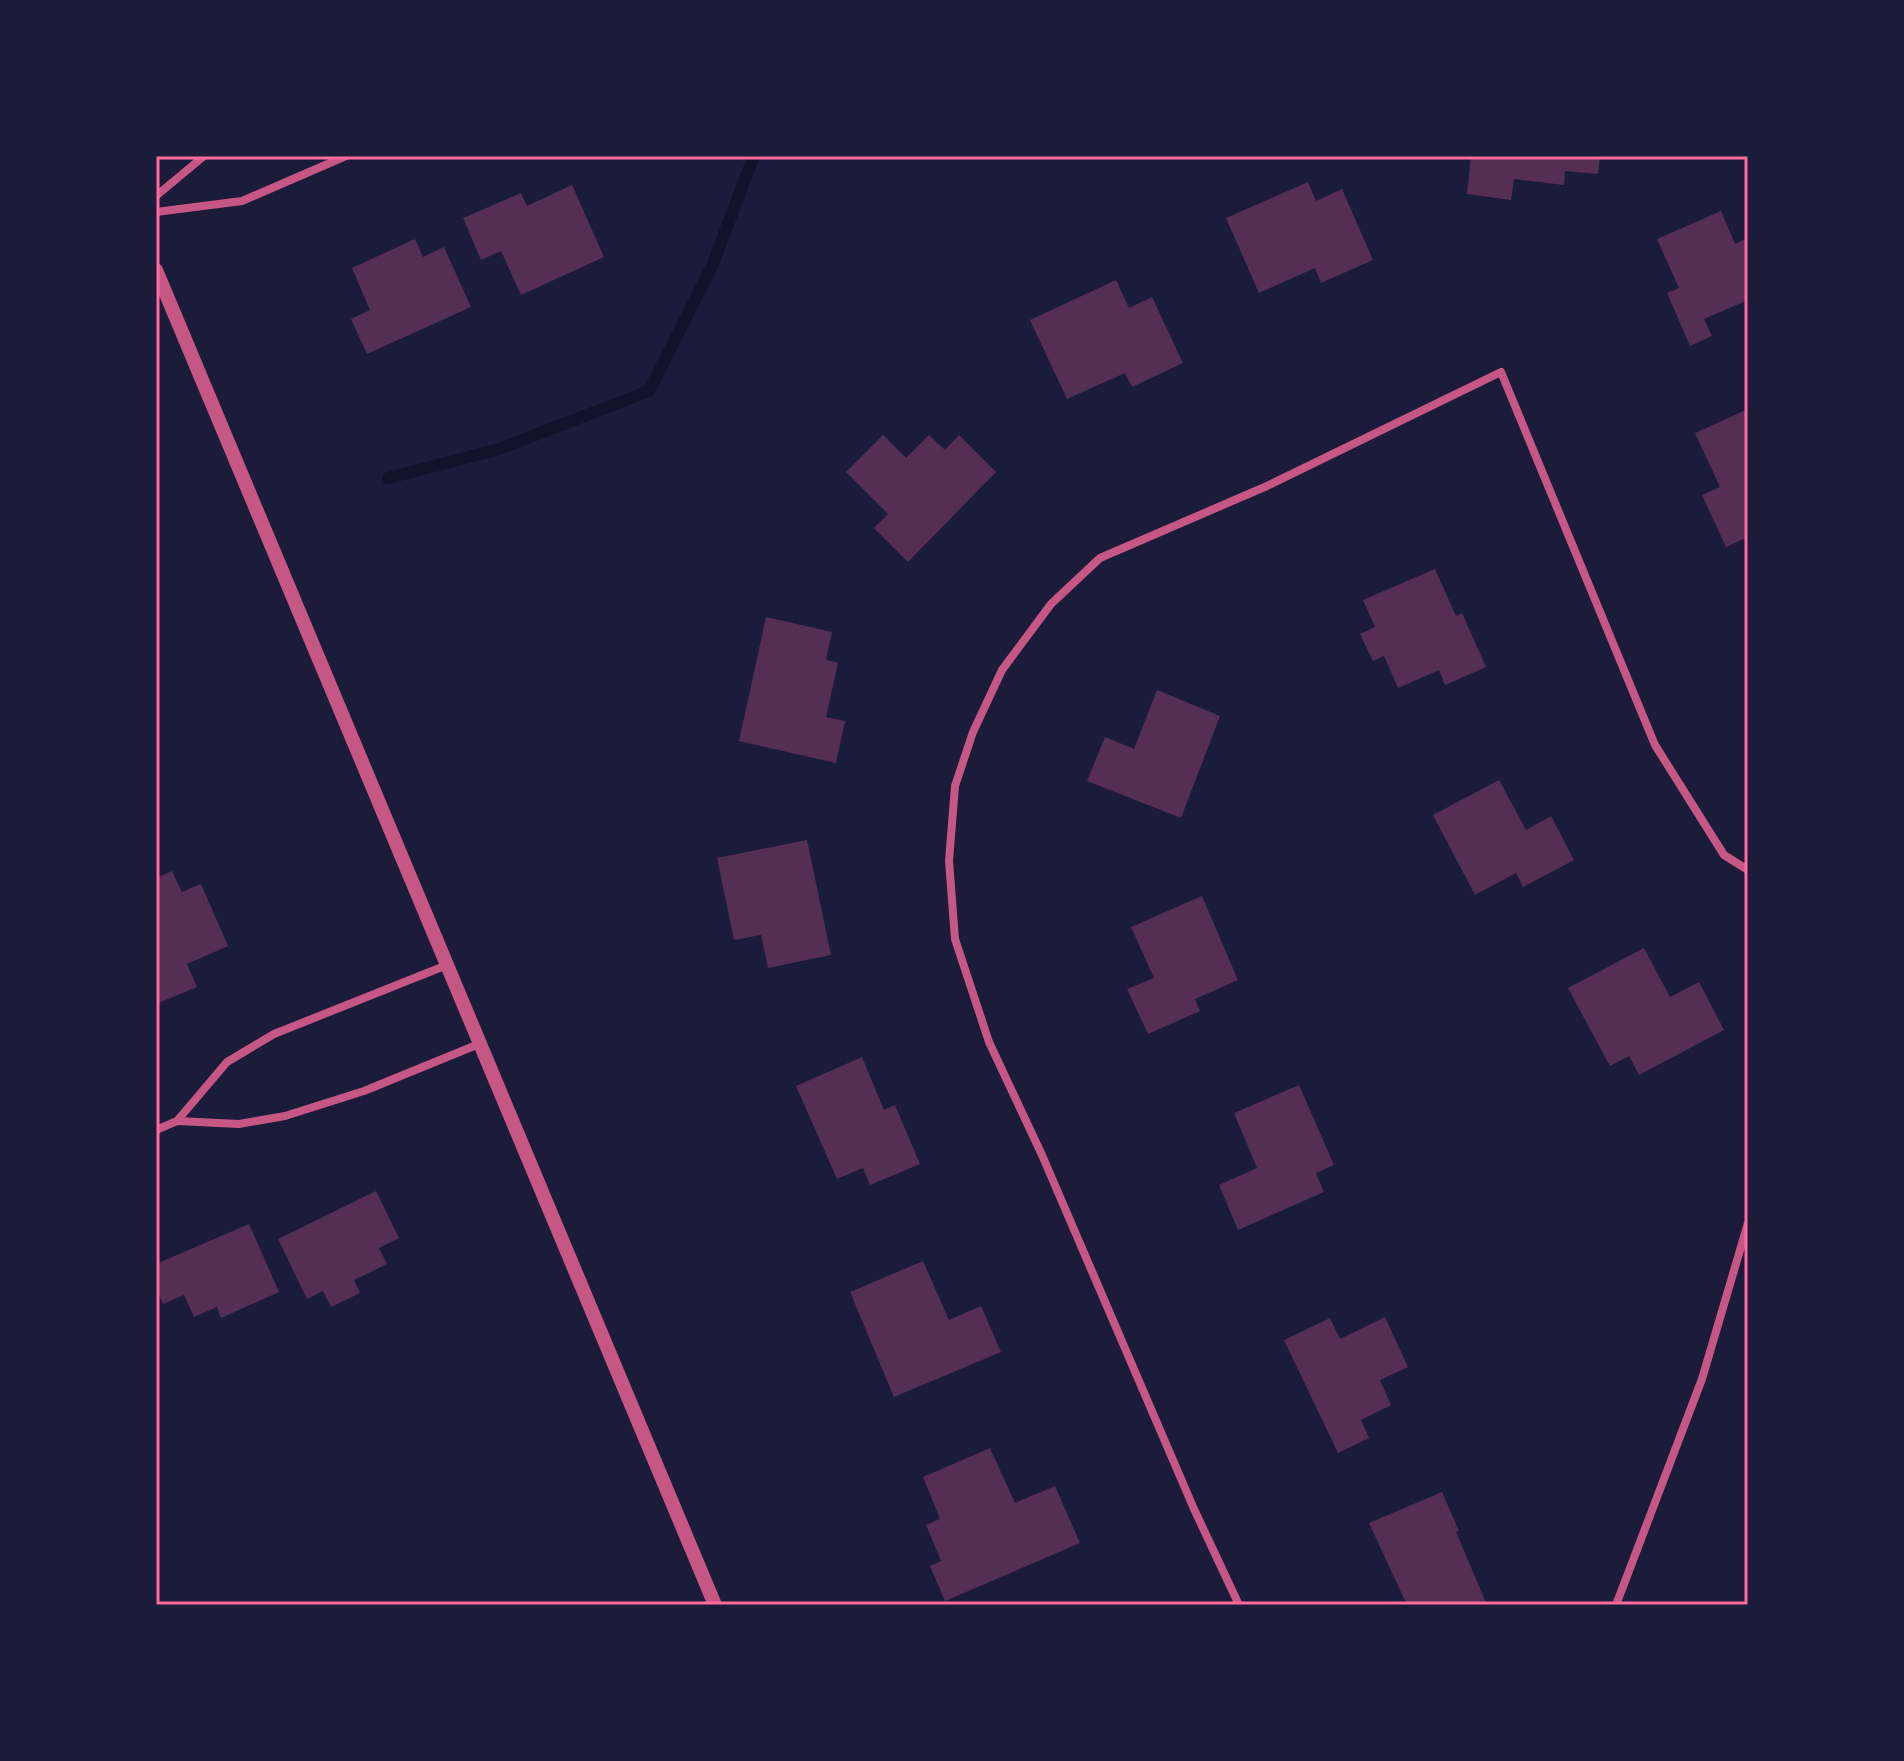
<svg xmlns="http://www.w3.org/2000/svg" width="1904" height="1761" viewBox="0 0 1904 1761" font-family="Figtree,sans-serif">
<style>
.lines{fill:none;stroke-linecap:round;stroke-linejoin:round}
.stream{stroke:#12122b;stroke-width:12}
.building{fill:#542f53}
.minor{stroke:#c65784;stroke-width:8}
.tertiary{stroke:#c65784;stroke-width:14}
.neatline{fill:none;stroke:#ff6b9d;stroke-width:3}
</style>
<rect width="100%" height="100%" fill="#1b1b3a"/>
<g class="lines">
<path class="stream" d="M388,478L499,449L649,391L712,266L754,156"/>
</g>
<path class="building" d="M1471,156H1600L1598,174L1565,171L1564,185L1514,179L1511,200L1467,194Z
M1308,182L1316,201L1342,189L1373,260L1321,283L1315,268L1259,293L1226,218Z
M572,185L604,257L521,295L501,251L481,260L463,218L521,193L527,206Z
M1721,211L1735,244L1748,238V300L1704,319L1712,336L1690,346L1667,293L1679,288L1657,239Z
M415,239L423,257L444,247L471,307L367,354L351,319L370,310L352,268Z
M1116,280L1129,308L1152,297L1183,363L1132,387L1125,373L1067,399L1030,320Z
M1748,409V537L1726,547L1702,495L1720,487L1695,433Z
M883,435L906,458L929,435L945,450L959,435L996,472L908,562L874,528L888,514L846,472Z
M1435,569L1456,616L1462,613L1486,667L1445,685L1439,670L1398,688L1384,656L1373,661L1360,634L1375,627L1363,600Z
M766,617L832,632L826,660L838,663L826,717L845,721L836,763L739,741Z
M1157,690L1220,716L1181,818L1087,781L1105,737L1134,749Z
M1499,780L1526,830L1551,816L1574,860L1523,887L1516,873L1475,895L1433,815Z
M807,840L831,955L768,968L761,935L734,940L717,858Z
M172,871L182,892L201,884L228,946L187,964L197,987L156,1004V878Z
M1202,896L1238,980L1195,999L1200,1011L1148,1034L1127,989L1154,978L1131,927Z
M1644,948L1670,997L1699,982L1724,1030L1639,1075L1629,1056L1610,1066L1568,988Z
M862,1057L884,1110L895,1105L920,1164L870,1185L863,1168L837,1179L796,1086Z
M1299,1085L1334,1165L1316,1173L1324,1192L1238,1230L1219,1185L1257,1168L1234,1113Z
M376,1191L399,1238L379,1248L387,1264L354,1280L360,1293L331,1307L323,1291L307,1299L278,1239Z
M249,1224L279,1292L221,1318L217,1307L194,1317L184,1295L163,1304L156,1289V1264Z
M923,1261L949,1320L981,1306L1001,1352L894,1397L850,1292Z
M1385,1317L1408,1367L1380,1380L1391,1405L1361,1420L1369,1438L1338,1453L1284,1340L1330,1318L1340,1339Z
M990,1448L1015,1503L1055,1486L1080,1543L945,1601L930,1566L941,1561L926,1525L940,1519L923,1477Z
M1442,1492L1459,1531L1456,1532L1487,1605H1407L1369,1523Z"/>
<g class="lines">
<path class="minor" d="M156,196L204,156
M156,212L242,201L346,156
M177,1121L227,1062L274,1034L447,965
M156,1130L177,1121L239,1124L285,1116L364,1091L479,1044
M1239,1605L1194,1509L1042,1155L989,1042L955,939L949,861L955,786L973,732L1002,670L1051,604L1100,558L1267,486L1501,372L1655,745L1724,855L1748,870
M1616,1605L1702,1379L1748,1223"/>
<path class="tertiary" d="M156,270L715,1605"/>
</g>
<rect width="1904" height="1761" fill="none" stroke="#1b1b3a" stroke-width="316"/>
<rect x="158" y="158" width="1588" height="1445" class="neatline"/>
</svg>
